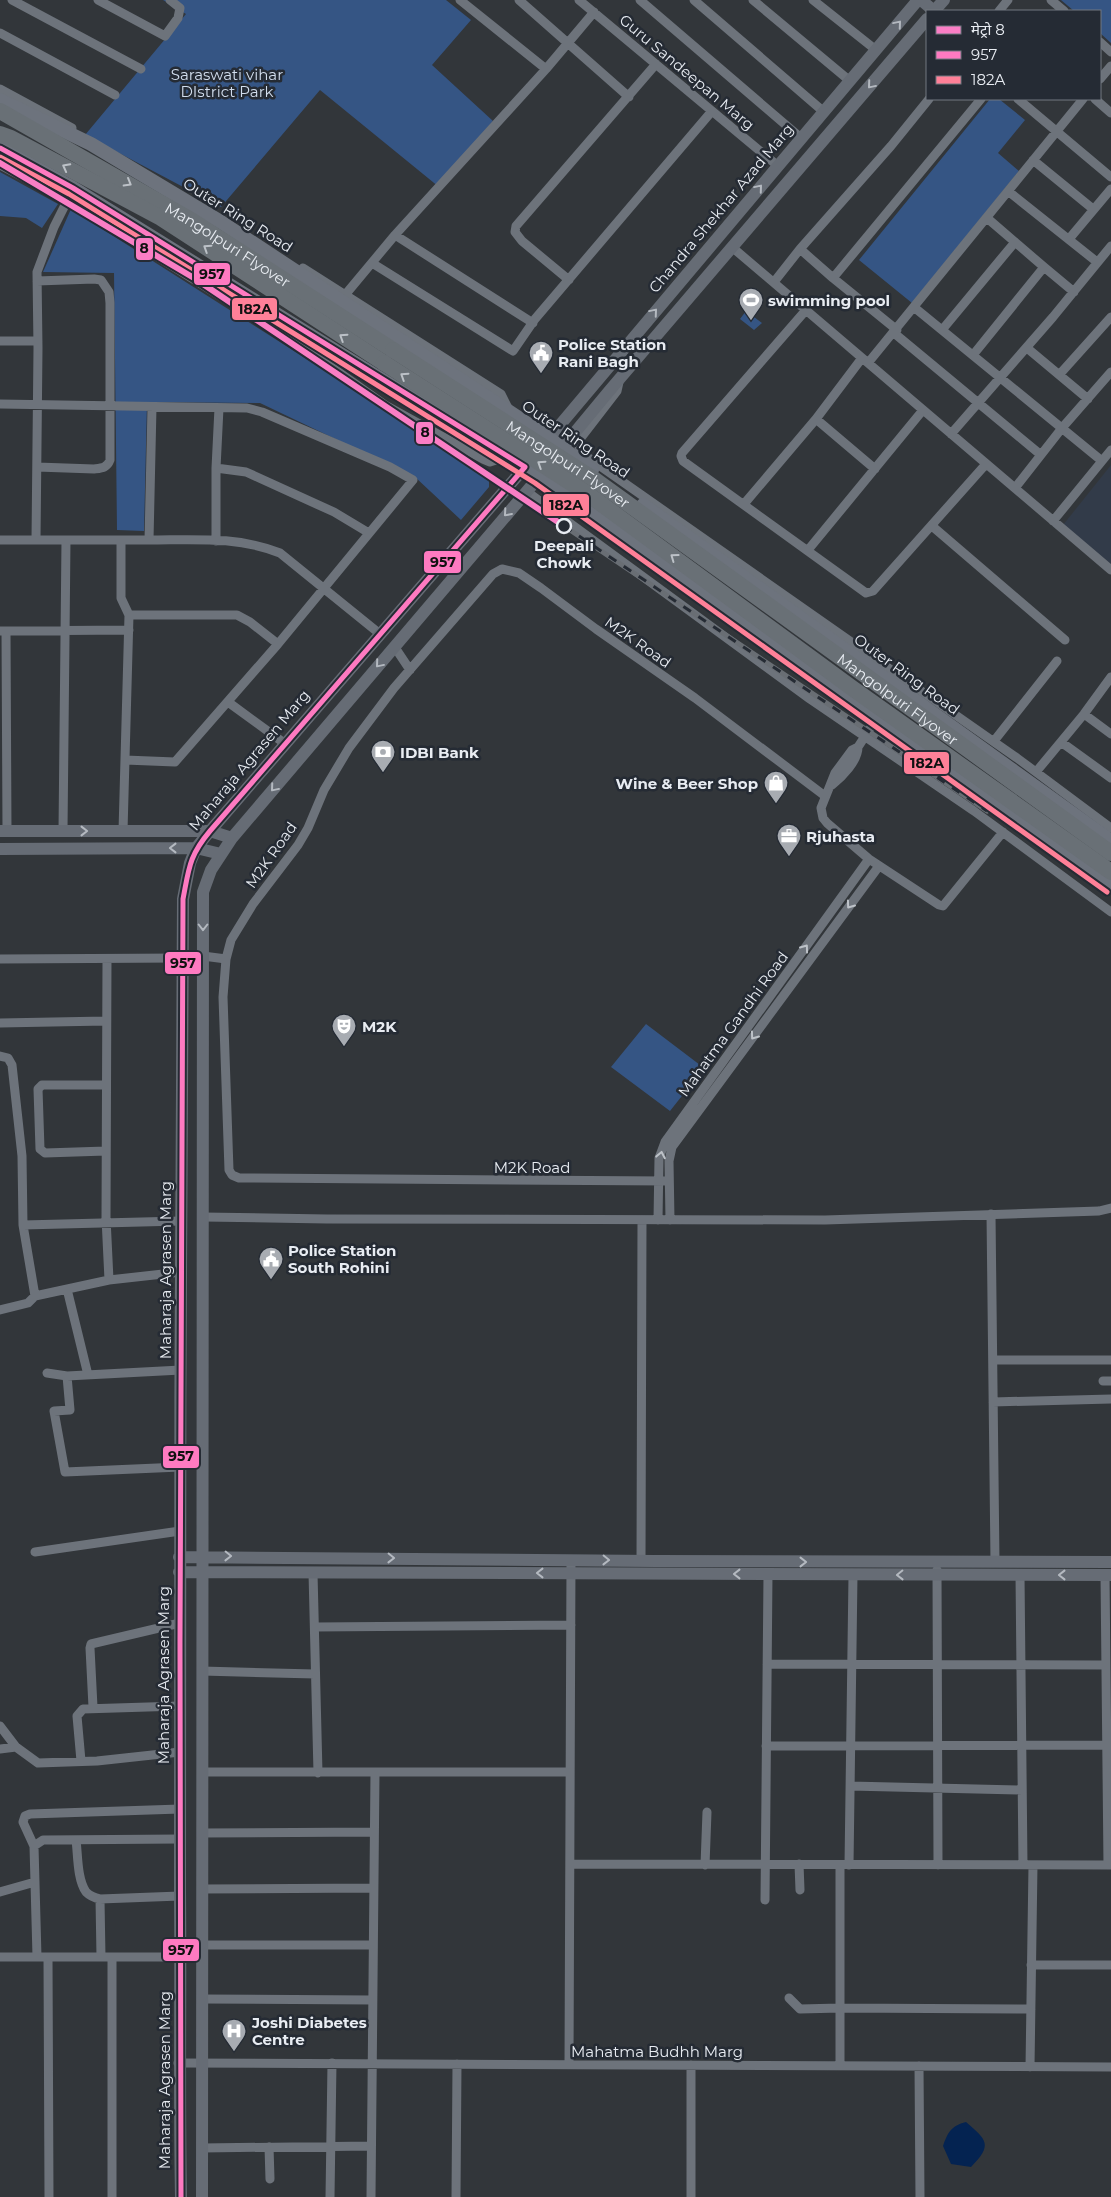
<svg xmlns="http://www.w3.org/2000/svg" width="1111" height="2197" viewBox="0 0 1111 2197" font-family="Montserrat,'Noto Sans Devanagari',sans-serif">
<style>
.built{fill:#323b49}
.green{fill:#355584}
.water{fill:#042351}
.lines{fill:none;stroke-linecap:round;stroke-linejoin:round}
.street{stroke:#6d737b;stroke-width:9}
.secondary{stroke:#666c75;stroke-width:12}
.primary{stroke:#6d737d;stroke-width:14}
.highway{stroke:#697076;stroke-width:16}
.rail-casing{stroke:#696e74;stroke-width:5}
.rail{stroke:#252b34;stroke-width:3;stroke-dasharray:9;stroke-linecap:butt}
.highway-bridge{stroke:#697076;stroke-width:16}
.bus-1-casing{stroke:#252b34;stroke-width:9}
.bus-2-casing{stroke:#252b34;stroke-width:9}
.bus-1{stroke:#fe7ac1;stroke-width:5}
.bus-2{stroke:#ff8098;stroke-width:5}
.metro-1-casing{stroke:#252b34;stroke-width:10}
.metro-1{stroke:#fa7ec5;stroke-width:6}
.oneway{stroke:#b4b9c0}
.oneway2{stroke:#bcc1c7}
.oneway3{stroke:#bdc2c8}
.stop-dot{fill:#252b34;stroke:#e8ecf2;stroke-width:2.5}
.labels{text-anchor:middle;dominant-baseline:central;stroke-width:5;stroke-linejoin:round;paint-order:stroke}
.street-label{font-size:15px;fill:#e8ecf2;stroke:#252b34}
.park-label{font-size:15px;fill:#d2deee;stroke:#252b34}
.poi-label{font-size:15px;font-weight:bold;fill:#e8ecf2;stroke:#252b34;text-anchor:start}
.stop-label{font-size:15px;font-weight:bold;fill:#e8ecf2;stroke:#252b34}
.line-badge{stroke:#252b34;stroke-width:2}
.pale-badge-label{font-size:14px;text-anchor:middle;font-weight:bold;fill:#111}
</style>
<rect width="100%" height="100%" fill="#32363a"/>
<path class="built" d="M1111,465V564L1063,525Z"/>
<path class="green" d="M163,0H446L471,20L432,65L493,121L439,187L320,90L221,207L85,135L186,14Z
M1061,0H1111V43L1100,33V11H1074Z
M990,99H999L1025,120L998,153L1019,171L912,303L859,260Z
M0,172L58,204L42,228L26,218L0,216Z
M71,209L489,475V487L461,520L415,477L260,403L147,402L144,531L117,530L114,273L43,272Z
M746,311L762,323L754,330L740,319Z
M646,1024L704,1068L670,1111L611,1067Z"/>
<path class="water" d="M966,2122C987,2140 993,2145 971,2167L951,2164L943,2146C948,2132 951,2126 966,2122Z"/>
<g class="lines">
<path class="street" d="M12,0L141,69
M98,0L165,36L178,18L180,8L170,0
M460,0L546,69
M519,0L629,97
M579,0L778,166
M640,0L801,138
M694,0L824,112
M753,0L850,81
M813,0L876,50
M1051,0L1064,11
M999,11L1008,0
M0,33L115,95
M1100,42L1111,52
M1100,79L1111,66
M0,89L72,128
M1018,99L1111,177
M1095,99L1111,113
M1033,160L1093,209
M0,165L67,200L313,354L385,405L483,459L490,462L496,460L501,452
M1008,191L1097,262
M987,218L1044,267
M395,235L533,323
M1069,239L1111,189
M733,248L1111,570
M372,263L513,351L535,319L712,111
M303,268L501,394L509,410
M833,278L800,249L891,146L929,99
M569,280L522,241L515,232L516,226L656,64
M37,281L94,279L101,280L109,292L110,303V460C107,468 102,468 94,469L37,467
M774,282L800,249
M345,295L395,235L546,69L594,12
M915,308L1102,461
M806,310L682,453L681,456L683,461L866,593L873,591L986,464
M897,330L833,278L981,99
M942,330L1015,242
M894,333L1041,455
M0,341H38
M1027,348L1088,399
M973,355L1044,267L1074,292
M868,363L1083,99
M1059,375L1111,317
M619,382L617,391L580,439L579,447L583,454L1017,758L1111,828
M0,404L247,408L262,412L390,467L413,480L278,644L175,762L125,760
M816,419L862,358
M951,434L1053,317L1111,246
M216,468L246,472L334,512L369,533
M1015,488L1062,428L1111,372
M526,491L810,699L974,811L1111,912
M744,504L816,419L875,469
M1053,521L1111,450
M932,526L1065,640
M0,540C50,540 99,540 149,540C193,540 238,536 280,553L380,634
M36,540L38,348L37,272L54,227L70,195
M121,540V598L129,615L123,831
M149,540L152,407
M216,541V468L219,408
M808,550L923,410
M129,615H237L250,622L278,644
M0,631L129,630
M6,631L7,831
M394,646L410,670
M228,702L284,743
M1084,714L1111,734
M877,718L858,747L852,750L835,773L821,808L823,818L827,823L869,859L939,905L943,906L1003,832
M994,741L1057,661
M1061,742L1111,778
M1036,772L1084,714L1111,677
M832,785C842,777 858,761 858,747
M63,831L66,540
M203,956L226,959
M0,959L182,958
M107,959L106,1218L109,1280
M0,1023L106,1021
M0,1056L8,1058L12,1065L22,1156L23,1225L35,1296
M106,1085H42L38,1089L40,1149L45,1153L106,1151
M668,1181L239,1178L232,1175L229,1170L223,997L226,959L231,940L253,904L298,845L308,828L324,790L349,748L394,688L493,574L502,569L519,573L541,588L596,629L695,698L825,796
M991,1214L995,1562
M203,1217L327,1219L825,1220L1099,1211L1111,1208
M658,1220L659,1158L665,1142L869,859
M670,1220L669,1161L672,1147L879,866
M23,1225L181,1221
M67,1289L88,1375
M0,1310L28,1303L35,1296L109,1280L181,1272
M993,1360H1111
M47,1373L67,1376L181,1370
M67,1376L70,1410L54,1411L65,1472L180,1467
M1103,1381H1111
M993,1402L1111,1399
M35,1552L180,1531
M641,1561L642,1220
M937,1570L938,1865
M313,1573L318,1773
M1020,1575L1023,1865
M1105,1575L1108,1865
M315,1627L571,1625
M767,1664L1106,1665
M202,1671L315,1674
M93,1707L90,1648L91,1644L180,1623
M0,1726L16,1747
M766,1746L1107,1745
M0,1749L16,1747L38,1763L97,1761L180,1752
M81,1761L77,1716L83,1709L180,1706
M202,1772H570
M850,1786L1022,1790
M202,1833L374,1832
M76,1840C78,1855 77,1879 86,1892C90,1896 95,1898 100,1899L180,1896
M34,1846L23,1822L25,1816L30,1814L180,1809
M570,1864L1111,1865
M799,1864L800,1890
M705,1865L707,1812
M849,1865L853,1575
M202,1889L373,1888
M0,1892L35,1882
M100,1899L101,1957
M765,1900L768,1574
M202,1945H372
M0,1957H180
M37,1957L34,1846L43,1840L180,1839
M48,1957L49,2197
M1031,1965H1111
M789,1998L800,2009L840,2008L1031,2009
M202,1999L372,2000
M178,2063L1111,2067
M569,2064L571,1560
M691,2065V2197
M840,2066V1865
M919,2066L920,2197
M1030,2067L1033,1865
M269,2147L270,2179
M202,2148L371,2146
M112,2197V1957
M330,2197L332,2063
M371,2197L375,1772
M456,2197L457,2064"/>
<path class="secondary" d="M921,0L934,11
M934,11L944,0
M549,438L918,0
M562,448L610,390L927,19
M0,831H210L232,838
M0,849L196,848L221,854
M179,1557L654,1561L1111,1562
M179,1572L1111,1575
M181,2197C179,2095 181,1993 180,1891C179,1560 181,1230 183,899L190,863L196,848L210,831L525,467
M202,2197L203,892L211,870L232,838L539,477"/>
<path class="primary" d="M0,100L91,144L221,222L549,438L592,470
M0,148L73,188L539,477L1111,886
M643,505L1111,841"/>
<g class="highway">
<path id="s1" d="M0,111L191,220L393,350"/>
<path d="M0,134L11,138L161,218L384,363"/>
</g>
<defs>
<path id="rail" d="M564,526L987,811"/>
</defs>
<use href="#rail" class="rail-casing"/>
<use href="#rail" class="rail"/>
<g class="highway-bridge">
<path id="s2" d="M393,350L595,480L1111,853"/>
<path d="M384,363L585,492L852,688L1111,872"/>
</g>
<defs>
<path id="bus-1" d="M0,148L73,188L525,467L210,831C189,856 189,868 183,899L180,1643L181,2197"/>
<path id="bus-2" d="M0,157L69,194L535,483L1107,892"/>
</defs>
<use href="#bus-1" class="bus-1-casing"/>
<use href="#bus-2" class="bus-2-casing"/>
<use href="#bus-1" class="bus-1"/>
<use href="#bus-2" class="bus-2"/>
<defs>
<path id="metro-1" d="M0,163L194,278L564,526"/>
</defs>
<use href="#metro-1" class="metro-1-casing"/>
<use href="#metro-1" class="metro-1"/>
</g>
<defs><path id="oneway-chevron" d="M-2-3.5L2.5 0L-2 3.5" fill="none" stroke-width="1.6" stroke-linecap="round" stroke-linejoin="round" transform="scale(1.25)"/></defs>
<g class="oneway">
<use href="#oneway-chevron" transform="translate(898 24) rotate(-50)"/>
<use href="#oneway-chevron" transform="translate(871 85) rotate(130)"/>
<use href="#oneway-chevron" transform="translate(759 188) rotate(-50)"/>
<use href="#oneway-chevron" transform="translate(654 312) rotate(-50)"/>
<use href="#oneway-chevron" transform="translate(507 513) rotate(131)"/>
<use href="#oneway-chevron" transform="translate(379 664) rotate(130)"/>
<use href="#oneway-chevron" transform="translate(274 788) rotate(130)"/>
<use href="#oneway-chevron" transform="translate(84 831)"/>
<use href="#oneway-chevron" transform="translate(173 848) rotate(180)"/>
<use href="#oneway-chevron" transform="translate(203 927) rotate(90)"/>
<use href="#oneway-chevron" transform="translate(228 1556) rotate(1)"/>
<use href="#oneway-chevron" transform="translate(391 1558) rotate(1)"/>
<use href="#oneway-chevron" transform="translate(606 1560) rotate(1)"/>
<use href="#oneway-chevron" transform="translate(803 1562)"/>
<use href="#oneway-chevron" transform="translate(540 1573) rotate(-180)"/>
<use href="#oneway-chevron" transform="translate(737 1574) rotate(-180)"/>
<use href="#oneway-chevron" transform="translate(900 1575) rotate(179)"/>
<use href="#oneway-chevron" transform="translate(1062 1575) rotate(-180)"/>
</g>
<g class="oneway2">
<use href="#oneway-chevron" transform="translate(66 167) rotate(-152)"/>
<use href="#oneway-chevron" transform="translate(128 183) rotate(30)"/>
<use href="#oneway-chevron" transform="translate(207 248) rotate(-147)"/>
<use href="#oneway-chevron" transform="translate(343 337) rotate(-147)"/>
<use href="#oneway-chevron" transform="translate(404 376) rotate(-147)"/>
<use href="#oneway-chevron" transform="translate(541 464) rotate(-147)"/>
<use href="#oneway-chevron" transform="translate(674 557) rotate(-144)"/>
</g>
<g class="oneway3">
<use href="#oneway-chevron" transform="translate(850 905) rotate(126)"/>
<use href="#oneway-chevron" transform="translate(805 948) rotate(-54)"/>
<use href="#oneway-chevron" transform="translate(754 1036) rotate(126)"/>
<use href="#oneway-chevron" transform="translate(661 1155) rotate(-79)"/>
</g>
<defs>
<symbol id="stadium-pin" viewBox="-11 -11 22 30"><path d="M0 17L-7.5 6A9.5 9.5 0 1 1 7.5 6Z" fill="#a8acb2" stroke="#252b34"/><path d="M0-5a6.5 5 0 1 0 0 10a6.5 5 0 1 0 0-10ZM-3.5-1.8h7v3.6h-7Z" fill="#fff"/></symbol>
<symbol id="civic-pin" viewBox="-11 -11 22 30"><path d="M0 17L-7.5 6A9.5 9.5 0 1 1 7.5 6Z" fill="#a8acb2" stroke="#252b34"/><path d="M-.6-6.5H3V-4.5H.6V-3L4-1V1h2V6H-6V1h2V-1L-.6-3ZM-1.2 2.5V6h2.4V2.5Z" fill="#fff"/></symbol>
<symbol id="bank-pin" viewBox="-11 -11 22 30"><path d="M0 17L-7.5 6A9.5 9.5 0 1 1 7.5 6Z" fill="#a8acb2" stroke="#252b34"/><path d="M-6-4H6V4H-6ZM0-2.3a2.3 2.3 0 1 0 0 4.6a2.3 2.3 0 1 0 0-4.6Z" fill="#fff"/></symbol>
<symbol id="shop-pin" viewBox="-11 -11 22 30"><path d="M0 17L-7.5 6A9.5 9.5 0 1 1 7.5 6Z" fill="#a8acb2" stroke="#252b34"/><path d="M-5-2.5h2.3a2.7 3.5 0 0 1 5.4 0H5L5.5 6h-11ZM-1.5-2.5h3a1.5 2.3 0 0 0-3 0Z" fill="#fff"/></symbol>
<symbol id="office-pin" viewBox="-11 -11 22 30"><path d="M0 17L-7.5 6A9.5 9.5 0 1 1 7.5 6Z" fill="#a8acb2" stroke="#252b34"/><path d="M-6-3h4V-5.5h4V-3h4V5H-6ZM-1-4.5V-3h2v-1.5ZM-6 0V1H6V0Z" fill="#fff"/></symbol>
<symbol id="theatre-pin" viewBox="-11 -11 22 30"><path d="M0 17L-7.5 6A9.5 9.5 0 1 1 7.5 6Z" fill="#a8acb2" stroke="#252b34"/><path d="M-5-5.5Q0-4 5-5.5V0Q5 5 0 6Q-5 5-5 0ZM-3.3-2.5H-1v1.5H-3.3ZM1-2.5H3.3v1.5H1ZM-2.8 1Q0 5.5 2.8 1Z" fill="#fff"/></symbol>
<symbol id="hospital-pin" viewBox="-11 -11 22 30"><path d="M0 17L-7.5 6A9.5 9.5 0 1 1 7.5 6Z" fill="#a8acb2" stroke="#252b34"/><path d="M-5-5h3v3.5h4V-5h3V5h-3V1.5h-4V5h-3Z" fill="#fff"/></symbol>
</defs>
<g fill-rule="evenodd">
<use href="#stadium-pin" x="737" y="286" width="28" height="38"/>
<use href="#civic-pin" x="527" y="339" width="28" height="38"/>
<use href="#bank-pin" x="369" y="738" width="28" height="38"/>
<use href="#shop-pin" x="762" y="769" width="28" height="38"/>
<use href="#office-pin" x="775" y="822" width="28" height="38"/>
<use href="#theatre-pin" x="330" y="1012" width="28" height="38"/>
<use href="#civic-pin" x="257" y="1245" width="28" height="38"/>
<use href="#hospital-pin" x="220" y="2017" width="28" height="38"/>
</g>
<circle class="stop-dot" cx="564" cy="526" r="7"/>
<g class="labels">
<g class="street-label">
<text transform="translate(687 72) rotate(40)">Guru Sandeepan Marg</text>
<text transform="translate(721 208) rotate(-50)">Chandra Shekhar Azad Marg</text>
<text transform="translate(238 215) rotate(32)">Outer Ring Road</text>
<text stroke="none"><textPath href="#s1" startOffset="264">Mangolpuri Flyover</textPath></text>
<text transform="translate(576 439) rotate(34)">Outer Ring Road</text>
<text stroke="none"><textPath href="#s2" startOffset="209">Mangolpuri Flyover</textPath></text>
<text transform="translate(638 642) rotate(35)">M2K Road</text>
<text transform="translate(907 674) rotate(36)">Outer Ring Road</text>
<text stroke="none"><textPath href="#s2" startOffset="614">Mangolpuri Flyover</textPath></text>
<text transform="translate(249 760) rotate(-50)">Maharaja Agrasen Marg</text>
<text transform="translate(271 855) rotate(-55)">M2K Road</text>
<text transform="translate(733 1024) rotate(-54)">Mahatma Gandhi Road</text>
<text x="532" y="1167">M2K Road</text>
<text transform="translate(165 1270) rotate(-90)">Maharaja Agrasen Marg</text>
<text transform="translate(163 1675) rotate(-90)">Maharaja Agrasen Marg</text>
<text x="657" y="2051">Mahatma Budhh Marg</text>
<text transform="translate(164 2080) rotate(-90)">Maharaja Agrasen Marg</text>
</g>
<g class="park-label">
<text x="227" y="74">Saraswati vihar<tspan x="227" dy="17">DIstrict Park</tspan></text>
</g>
<g class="poi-label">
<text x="768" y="300">swimming pool</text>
<text x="558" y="344">Police Station<tspan x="558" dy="17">Rani Bagh</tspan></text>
<text x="400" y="752">IDBI Bank</text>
<text x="758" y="783" text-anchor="end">Wine &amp; Beer Shop</text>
<text x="806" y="836">Rjuhasta</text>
<text x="362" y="1026">M2K</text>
<text x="288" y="1250">Police Station<tspan x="288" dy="17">South Rohini</tspan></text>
<text x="252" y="2022">Joshi Diabetes<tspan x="252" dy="17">Centre</tspan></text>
</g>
<g class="stop-label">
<text x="564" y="545">Deepali<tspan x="564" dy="17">Chowk</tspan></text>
</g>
</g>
<g class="line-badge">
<rect x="135" y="237" width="19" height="24" rx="5" fill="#fa7ec5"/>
<rect x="193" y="262" width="38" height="24" rx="5" fill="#fe7ac1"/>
<rect x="231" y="297" width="47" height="24" rx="5" fill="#ff8098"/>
<rect x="415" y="421" width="19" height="24" rx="5" fill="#fa7ec5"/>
<rect x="542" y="493" width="48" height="24" rx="5" fill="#ff8098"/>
<rect x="423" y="550" width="39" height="24" rx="5" fill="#fe7ac1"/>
<rect x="903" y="751" width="47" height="24" rx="5" fill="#ff8098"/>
<rect x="164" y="951" width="38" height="24" rx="5" fill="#fe7ac1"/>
<rect x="162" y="1445" width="38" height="24" rx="5" fill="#fe7ac1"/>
<rect x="162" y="1938" width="38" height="24" rx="5" fill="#fe7ac1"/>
</g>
<g class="pale-badge-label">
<text x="144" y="253">8</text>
<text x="212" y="279">957</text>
<text x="255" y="314">182A</text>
<text x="425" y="437">8</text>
<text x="566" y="510">182A</text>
<text x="443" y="567">957</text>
<text x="927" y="768">182A</text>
<text x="183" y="968">957</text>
<text x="181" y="1461">957</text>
<text x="181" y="1955">957</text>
</g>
<rect x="926" y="10" width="175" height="90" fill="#252b34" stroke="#737880"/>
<rect x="936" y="26" width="25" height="8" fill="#fa7ec5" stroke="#737880"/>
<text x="971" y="35" font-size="15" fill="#e8ecf2">मेट्रो 8</text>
<rect x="936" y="51" width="25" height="8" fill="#fe7ac1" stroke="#737880"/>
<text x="971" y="60" font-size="15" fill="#e8ecf2">957</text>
<rect x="936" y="76" width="25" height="8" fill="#ff8098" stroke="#737880"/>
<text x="971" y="85" font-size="15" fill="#e8ecf2">182A</text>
</svg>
